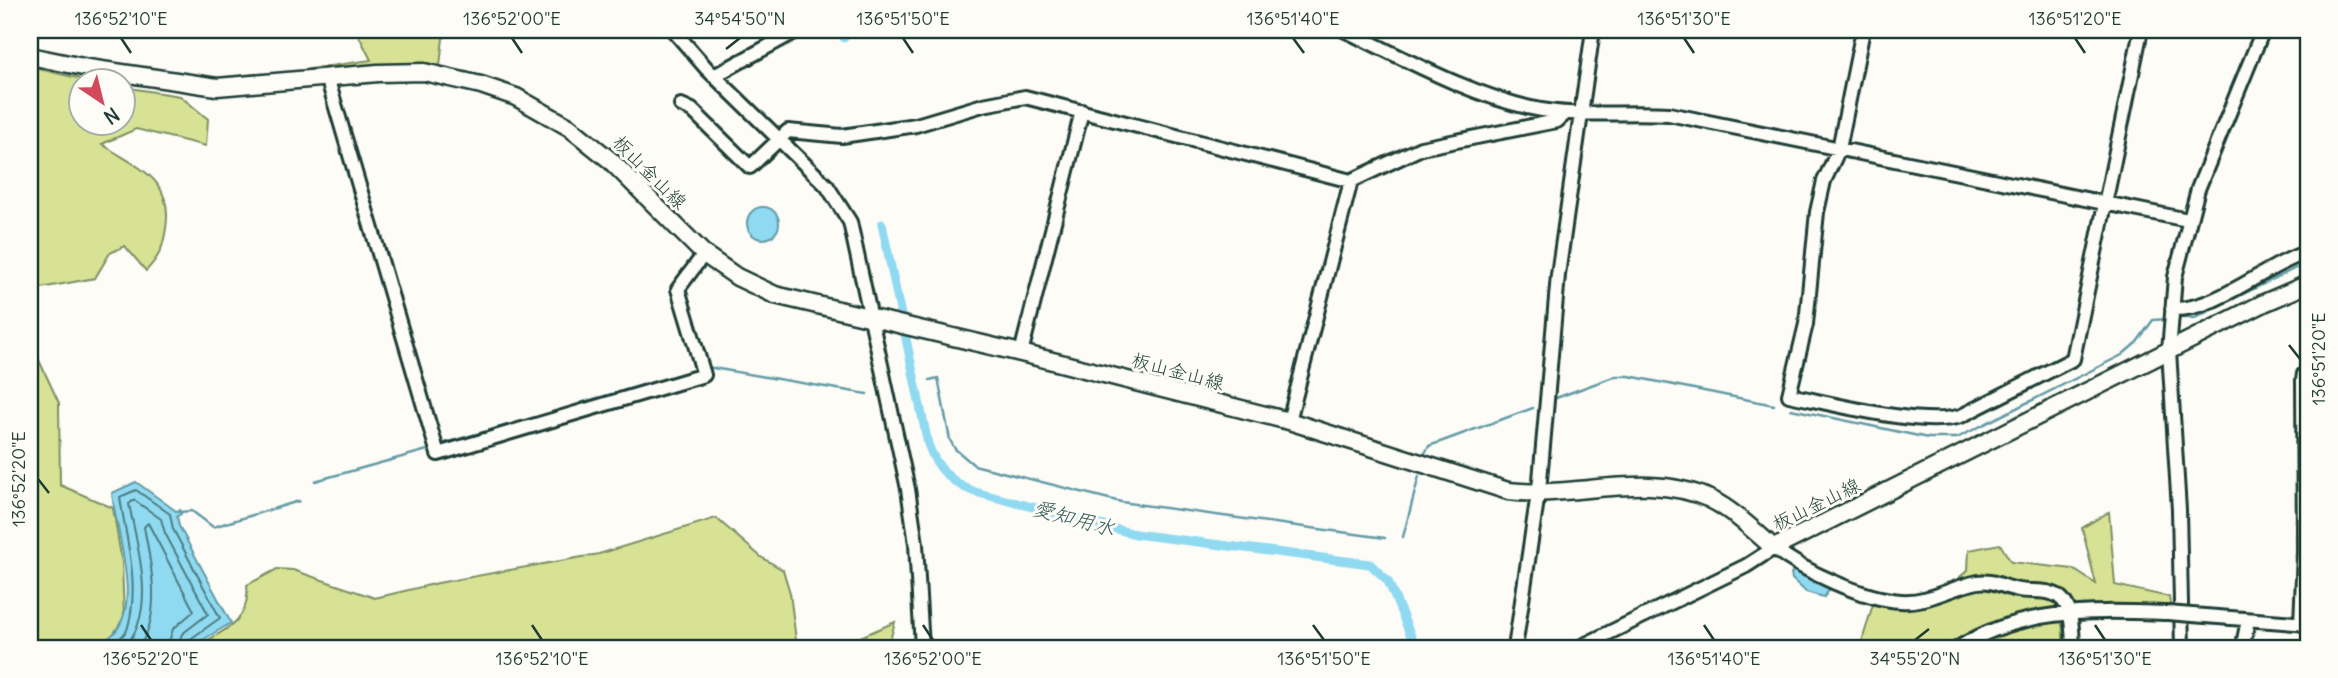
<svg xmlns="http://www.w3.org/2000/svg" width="2338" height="678" viewBox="0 0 2338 678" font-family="Delius,'Klee One',sans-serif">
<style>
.green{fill:#d7e295;stroke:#7b9064;stroke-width:2}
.water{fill:#90daf1;stroke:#639ba5;stroke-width:2}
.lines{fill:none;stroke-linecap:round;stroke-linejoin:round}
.shore{stroke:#4c7c80;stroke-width:2}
.stream{stroke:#639ba5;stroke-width:2.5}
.canal{stroke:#90daf1;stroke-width:9}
.minor-casing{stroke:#1f3d34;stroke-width:18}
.major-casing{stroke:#1f3d34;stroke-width:21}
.minor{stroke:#fdfcf7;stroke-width:12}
.major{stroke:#fdfcf7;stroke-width:16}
.minor-bridge-casing{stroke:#1f3d34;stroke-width:18;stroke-linecap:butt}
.minor-bridge{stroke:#fdfcf7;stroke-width:12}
.ticks{fill:none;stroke:#1f3d34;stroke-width:2.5}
.labels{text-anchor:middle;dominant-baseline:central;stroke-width:6;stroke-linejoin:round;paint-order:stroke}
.street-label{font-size:19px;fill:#1f3d34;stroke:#fdfcf7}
.water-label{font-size:21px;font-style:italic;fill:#365c5a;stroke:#fdfcf7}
.neatline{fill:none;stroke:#1f3d34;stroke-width:2.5}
.ticks-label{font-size:18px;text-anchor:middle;fill:#1f3d34}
</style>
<rect width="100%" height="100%" fill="#fdfcf7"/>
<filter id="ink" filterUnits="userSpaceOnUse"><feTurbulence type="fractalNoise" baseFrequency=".0143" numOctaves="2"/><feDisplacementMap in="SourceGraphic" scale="14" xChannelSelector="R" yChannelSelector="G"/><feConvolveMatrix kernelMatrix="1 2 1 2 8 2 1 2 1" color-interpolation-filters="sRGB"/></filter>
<g filter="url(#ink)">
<path class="green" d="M356,30H458L443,38L440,66L387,65L310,73L309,69L371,60Z
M30,67L86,80H80V122H122L123,87L180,96L208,119L206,146L136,129L102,144C137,168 174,178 166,228C163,248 160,256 146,271L125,246L110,253L95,278L30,290Z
M30,341L59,403L60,485L113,508L122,563L124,617L105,648H30Z
M2109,512L2115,585L2169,597L2171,608H2061L2064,648H1860L1873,604L1925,607L1968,570L1969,550L2000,544L2011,562L2073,569L2096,584L2082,528Z
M716,518L761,557L783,570L790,593L797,648H455L439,645L435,648H194C222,631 251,623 247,585L277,569L293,570L375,598L438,583L599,554Z
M895,622L888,648H852L860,637Z"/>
<path class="water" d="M747 223a16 16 0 1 1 32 0a16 16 0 1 1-32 0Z
M136,482L176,511L180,510L181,514L177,516L179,526L231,623L189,648H107L108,638C146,613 115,530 112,493Z
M1798,569L1833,585L1824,597L1806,592L1792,579L1791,573Z"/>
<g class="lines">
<path class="shore" d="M114,648C115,639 126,636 128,627C140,583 126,540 120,497L136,490L170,514L173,529L220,618L189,640L186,648
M123,648C159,614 137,546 129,504L134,500L161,519L165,533L208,614L182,634L177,648
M138,648C163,616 151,564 144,527L148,523L194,611L173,629L167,648"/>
<path class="stream" d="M2175,318H2195L2308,262
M707,367L867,394
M930,380L938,378L950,440L955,449L974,465L1121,502L1385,538
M1556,398L1616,376H1629L1774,405
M580,403L696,370
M1791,409L1928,438H1957L2122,355L2137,342L2153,320L2168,319
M441,444L569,408
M1425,453L1429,446L1533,408
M315,481L431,449
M179,512L192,511L213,527L299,501
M1403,537L1419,476"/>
<path class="canal" d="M842,30L844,38
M882,224L928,444C936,468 951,483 975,492L1135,534L1370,564L1388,581L1416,648"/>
<defs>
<path id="minor" d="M673,30L707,69L827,186L850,222L908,489L916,544L922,648
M1344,30C1404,58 1465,93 1531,108C1577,118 1622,111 1669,114L2188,220
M1863,30L1839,149L1824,181L1817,212L1806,324L1789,395C1830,403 1923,428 1961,416L2073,359L2141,30
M714,76L798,30
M327,77L438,454L704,375L678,289L704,254
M681,105L692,110L750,167L788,131L842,136L916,125L983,105L1025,97L1351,181L1421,148L1557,121L1566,113
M2172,309C2217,311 2265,265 2308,252
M1021,353L1082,111
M1289,421L1351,181
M2192,615L2308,624
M2301,624L2304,551L2303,380L2304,374H2308
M1515,648L1540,480L1558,275L1593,30
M1578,648L1746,566L1774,548C1803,571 1863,599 1901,601C1929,603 1951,587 1978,582C1993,579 2004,588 2019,590C2029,592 2041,590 2051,593C2074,599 2072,630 2073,648
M1958,648C2022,607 2095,611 2168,613
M2182,648L2179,510L2169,351L2175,277L2198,189L2263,30
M2247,648L2244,640L2248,620"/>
<path id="major" d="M30,56L88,68L217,87L378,73L424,72L481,85L516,97L569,127L610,160L704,254L737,277L775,295L1021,353L1289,421L1508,491C1574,499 1647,470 1710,499C1734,511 1754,531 1774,548L2264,303L2308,284"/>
</defs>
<use href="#minor" class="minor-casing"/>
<use href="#major" class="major-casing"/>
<use href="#minor" class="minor"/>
<use href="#major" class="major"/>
<defs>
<path id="minor-bridge" d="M2168,613L2192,615"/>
</defs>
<use href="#minor-bridge" class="minor-bridge-casing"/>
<use href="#minor-bridge" class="minor-bridge"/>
</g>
</g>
<path class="ticks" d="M121,38L131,53M512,38L522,53M903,38L913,53M1293,38L1304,53M1684,38L1694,53M2075,38L2085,53M726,49L740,38M2289,345L2300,359M38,479L49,493M141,625L151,640M532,625L542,640M923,625L933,640M1313,625L1324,640M1704,625L1714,640M2095,625L2105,640M1915,640L1929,629"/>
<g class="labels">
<g class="street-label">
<text transform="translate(650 172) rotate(45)">板山金山線</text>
<text transform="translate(1178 371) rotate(15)">板山金山線</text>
<text transform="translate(1816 504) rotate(-26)">板山金山線</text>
</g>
<g class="water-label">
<text transform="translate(1074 518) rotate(15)">愛知用水</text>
</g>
</g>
<rect width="2338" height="678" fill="none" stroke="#fdfcf7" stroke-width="77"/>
<g transform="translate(102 102) rotate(145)"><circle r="33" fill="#fdfcf7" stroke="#a4b0a9" stroke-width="2"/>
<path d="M0-5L12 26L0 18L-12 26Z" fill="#d1495b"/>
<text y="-10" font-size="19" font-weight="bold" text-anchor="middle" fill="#1f3d34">N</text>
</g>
<rect x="38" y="38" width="2262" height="602" class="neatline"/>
<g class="ticks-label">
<text x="121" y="25">136°52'10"E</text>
<text x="512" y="25">136°52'00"E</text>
<text x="740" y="25">34°54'50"N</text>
<text x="903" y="25">136°51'50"E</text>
<text x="1293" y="25">136°51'40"E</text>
<text x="1684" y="25">136°51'30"E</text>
<text x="2075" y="25">136°51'20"E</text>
<text transform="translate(2319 359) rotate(-90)" y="6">136°51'20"E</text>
<text transform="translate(19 479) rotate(-90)" y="6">136°52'20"E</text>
<text x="151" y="665">136°52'20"E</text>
<text x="542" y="665">136°52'10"E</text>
<text x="933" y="665">136°52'00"E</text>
<text x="1324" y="665">136°51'50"E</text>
<text x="1714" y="665">136°51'40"E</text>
<text x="1915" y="665">34°55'20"N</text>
<text x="2105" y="665">136°51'30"E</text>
</g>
</svg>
